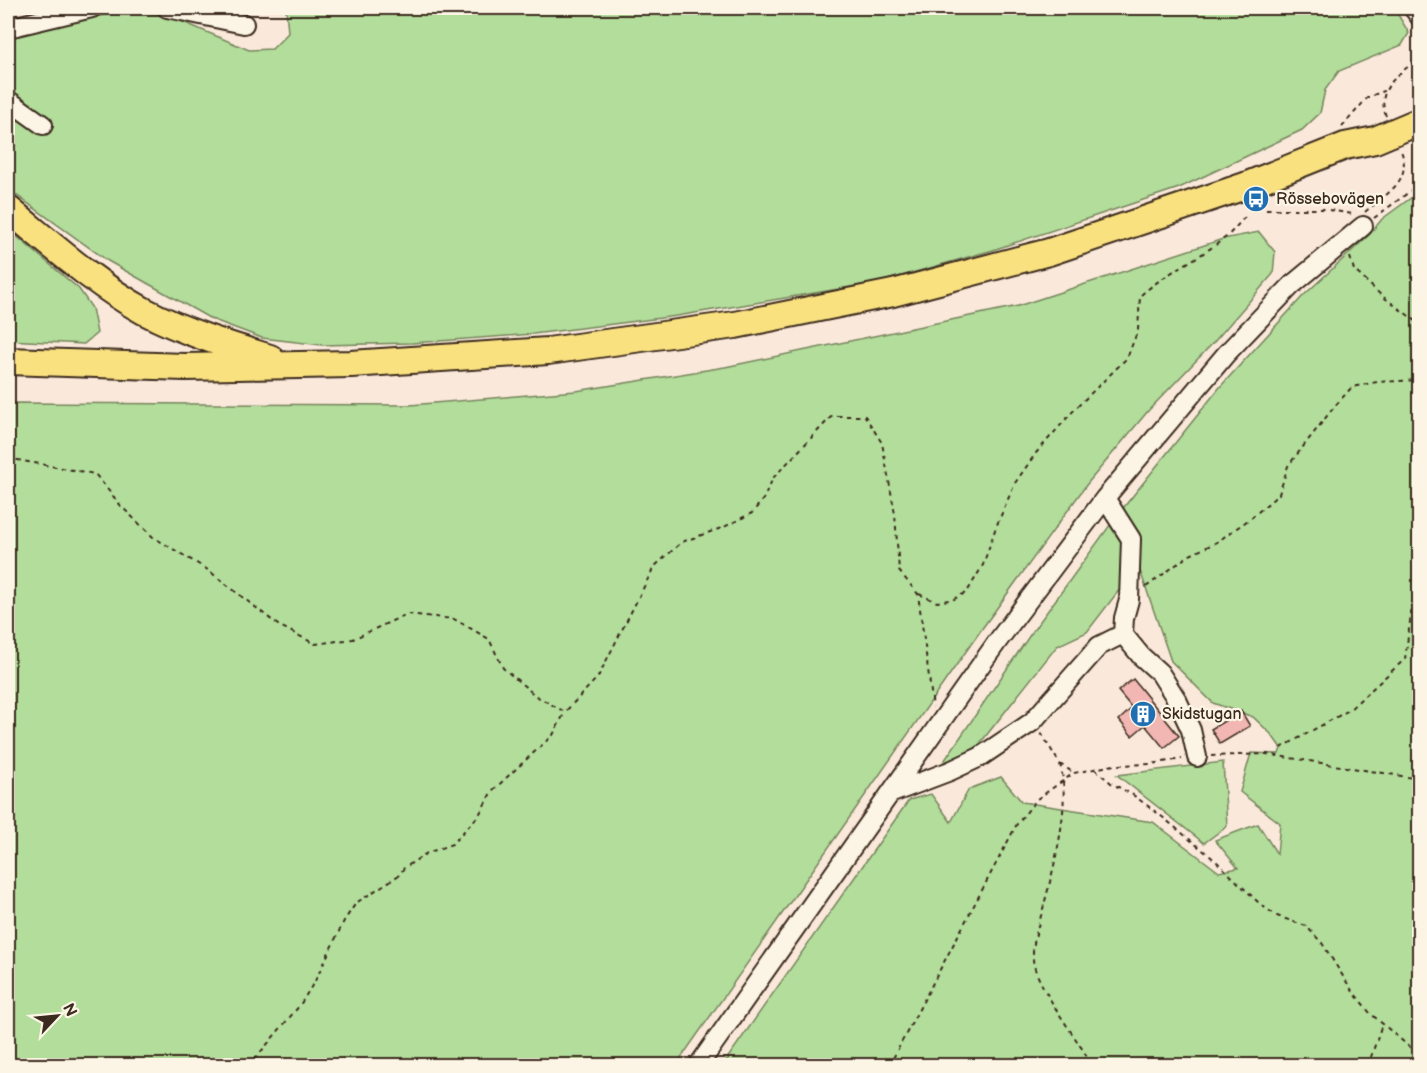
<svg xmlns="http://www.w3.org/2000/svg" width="1427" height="1073" viewBox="0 0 1427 1073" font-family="'Balsamiq Sans',sans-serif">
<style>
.green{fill:#b2dd9b;stroke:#76845c;stroke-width:1.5}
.building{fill:#f2b7b2;stroke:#3b2a1e;stroke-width:1.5}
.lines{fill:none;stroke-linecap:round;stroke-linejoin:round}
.minor-casing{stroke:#3b2a1e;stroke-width:22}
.highway-casing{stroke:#3b2a1e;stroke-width:30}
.path{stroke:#3b2a1e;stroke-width:2;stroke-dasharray:4.5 4.5;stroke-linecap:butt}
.minor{stroke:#fcf5e5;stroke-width:18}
.highway{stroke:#fae180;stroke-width:26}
.labels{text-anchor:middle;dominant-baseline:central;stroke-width:4.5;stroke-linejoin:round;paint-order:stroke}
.poi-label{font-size:16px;fill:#3b2a1e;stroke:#fcf5e5;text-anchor:start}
</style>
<rect width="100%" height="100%" fill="#fae9db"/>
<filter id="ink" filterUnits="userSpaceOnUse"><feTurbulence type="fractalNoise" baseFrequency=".0167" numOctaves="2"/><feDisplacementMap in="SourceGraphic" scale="12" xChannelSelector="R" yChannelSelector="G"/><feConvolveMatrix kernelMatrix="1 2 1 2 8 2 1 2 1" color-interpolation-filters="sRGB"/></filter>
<g filter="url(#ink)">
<path class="green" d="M286,8H1394L1409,33L1402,45L1339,71L1325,90L1320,113L1302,130L1179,188L993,250L880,282L677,316L533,334L412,343L322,345L262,338L211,319L108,261L8,189V37L71,20L120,13L143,12L169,16L249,50L272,49L288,33Z
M1419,192V1065L722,1066L909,800L931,794L951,822L969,789L1001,777L1022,802L1153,822L1219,872L1238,868L1215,840L1258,824L1277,854L1280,823L1240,792L1251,753L1279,754L1281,748L1271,734L1253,717L1213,703L1171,661L1120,512L1220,387L1303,296L1369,235L1382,219Z
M8,229L79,289L92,308L97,333L84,344L8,340Z
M1259,232L1275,252L1273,274L1214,342L1148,411L1087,484L981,630L676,1065H8V403L410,405L576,391L725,367L1018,306L1223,239Z
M1113,521L1126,541L1120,589L1087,632L1057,646L966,761L938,770L1030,635Z
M1223,762L1227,826L1204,843L1117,775Z"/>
<path class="building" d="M1133,679L1179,736L1164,748L1145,725L1132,736L1119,720L1132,708L1118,691Z
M1241,711L1250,726L1220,744L1211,729Z"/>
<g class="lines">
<defs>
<path id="minor" d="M167,8L244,24
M1413,8L1420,17
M8,28L92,8
M8,100L43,125
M1123,634L1141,656L1160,673L1177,700L1191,730L1197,757
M892,793L950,771L980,757L1032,722L1099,646L1123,634L1124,618L1129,600L1131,539L1105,498
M698,1066L997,642L1105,498L1226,354L1292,285L1363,226"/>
<path id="highway" d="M8,209C51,244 95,284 144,311C184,332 227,345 270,358
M8,361L185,367L351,364L548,351L735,325L893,293L1049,252L1245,186L1345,146L1375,140L1420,121"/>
</defs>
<use href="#minor" class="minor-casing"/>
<use href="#highway" class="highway-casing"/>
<path class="path" d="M1386,116C1375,87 1400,74 1420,57
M1342,127L1368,97L1384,91
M1266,209H1323L1352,214
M1365,212C1387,193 1414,181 1400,148
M1374,218L1420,184
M1350,257L1354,270L1382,296L1420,324
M8,461L12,459L95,474L122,507L153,537L208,570L278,625L315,644L353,639L407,614L454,619L489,639L503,668L536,696L565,712L598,677L654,567L682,542L724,527L752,513L764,498L773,478L832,416H865L882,443L895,514L899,571L918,594L933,707
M1146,587L1188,556L1217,542L1251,518L1279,494L1288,466L1334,407L1352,387L1377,382L1420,380
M919,594L937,602L954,599L967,592L983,565L996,527L1015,483L1036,453L1075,409L1127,358L1138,330L1140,296C1166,272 1199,259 1226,237C1233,231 1239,223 1246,216
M1041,733L1060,764L1074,773
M1281,748L1349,710L1405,659L1415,585L1420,577
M1211,756L1266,754L1420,779
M1060,764C1071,805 1055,863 1044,905C1040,921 1032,941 1033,959C1034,982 1073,1033 1086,1055L1089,1066
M1095,769L1111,783L1133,795L1160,815L1216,861L1261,905L1277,916L1306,926L1322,943L1351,989L1370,1013L1420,1056
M249,1066L300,1005L316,979L344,921L356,903L399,875L404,868L427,853L452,844L479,815L492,791L553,735L565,712
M889,1066L1017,824L1037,799L1074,773L1114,765L1151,764L1182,759
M1368,1066L1382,1024"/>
<use href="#minor" class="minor"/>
<use href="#highway" class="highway"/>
</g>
</g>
<defs>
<symbol id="bus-disc" viewBox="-11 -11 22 22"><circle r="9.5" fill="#1f6fb2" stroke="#fcf5e5"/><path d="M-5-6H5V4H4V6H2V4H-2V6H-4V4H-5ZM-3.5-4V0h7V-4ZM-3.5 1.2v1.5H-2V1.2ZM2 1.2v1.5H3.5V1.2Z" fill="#fff"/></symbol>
<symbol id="building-disc" viewBox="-11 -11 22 22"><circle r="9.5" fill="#1f6fb2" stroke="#fcf5e5"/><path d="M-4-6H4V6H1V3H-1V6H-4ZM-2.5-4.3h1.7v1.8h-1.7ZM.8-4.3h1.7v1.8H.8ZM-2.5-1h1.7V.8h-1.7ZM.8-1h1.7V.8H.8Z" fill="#fff"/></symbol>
</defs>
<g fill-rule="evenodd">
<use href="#bus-disc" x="1241" y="184" width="30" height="30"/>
<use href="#building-disc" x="1128" y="699" width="30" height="30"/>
</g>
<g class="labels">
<g class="poi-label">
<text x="1276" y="199">Rössebovägen</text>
<text x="1162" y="714">Skidstugan</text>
</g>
</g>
<rect width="1427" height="1073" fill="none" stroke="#fcf5e5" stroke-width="30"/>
<rect x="15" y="15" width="1397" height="1043" fill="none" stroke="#3b2a1e" stroke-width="2" filter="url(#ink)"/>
<g transform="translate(57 1016) rotate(64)" stroke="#fcf5e5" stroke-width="4.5" paint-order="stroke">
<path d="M0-4.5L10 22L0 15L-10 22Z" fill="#3b2a1e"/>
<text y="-9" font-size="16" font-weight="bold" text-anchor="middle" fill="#3b2a1e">N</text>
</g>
</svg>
